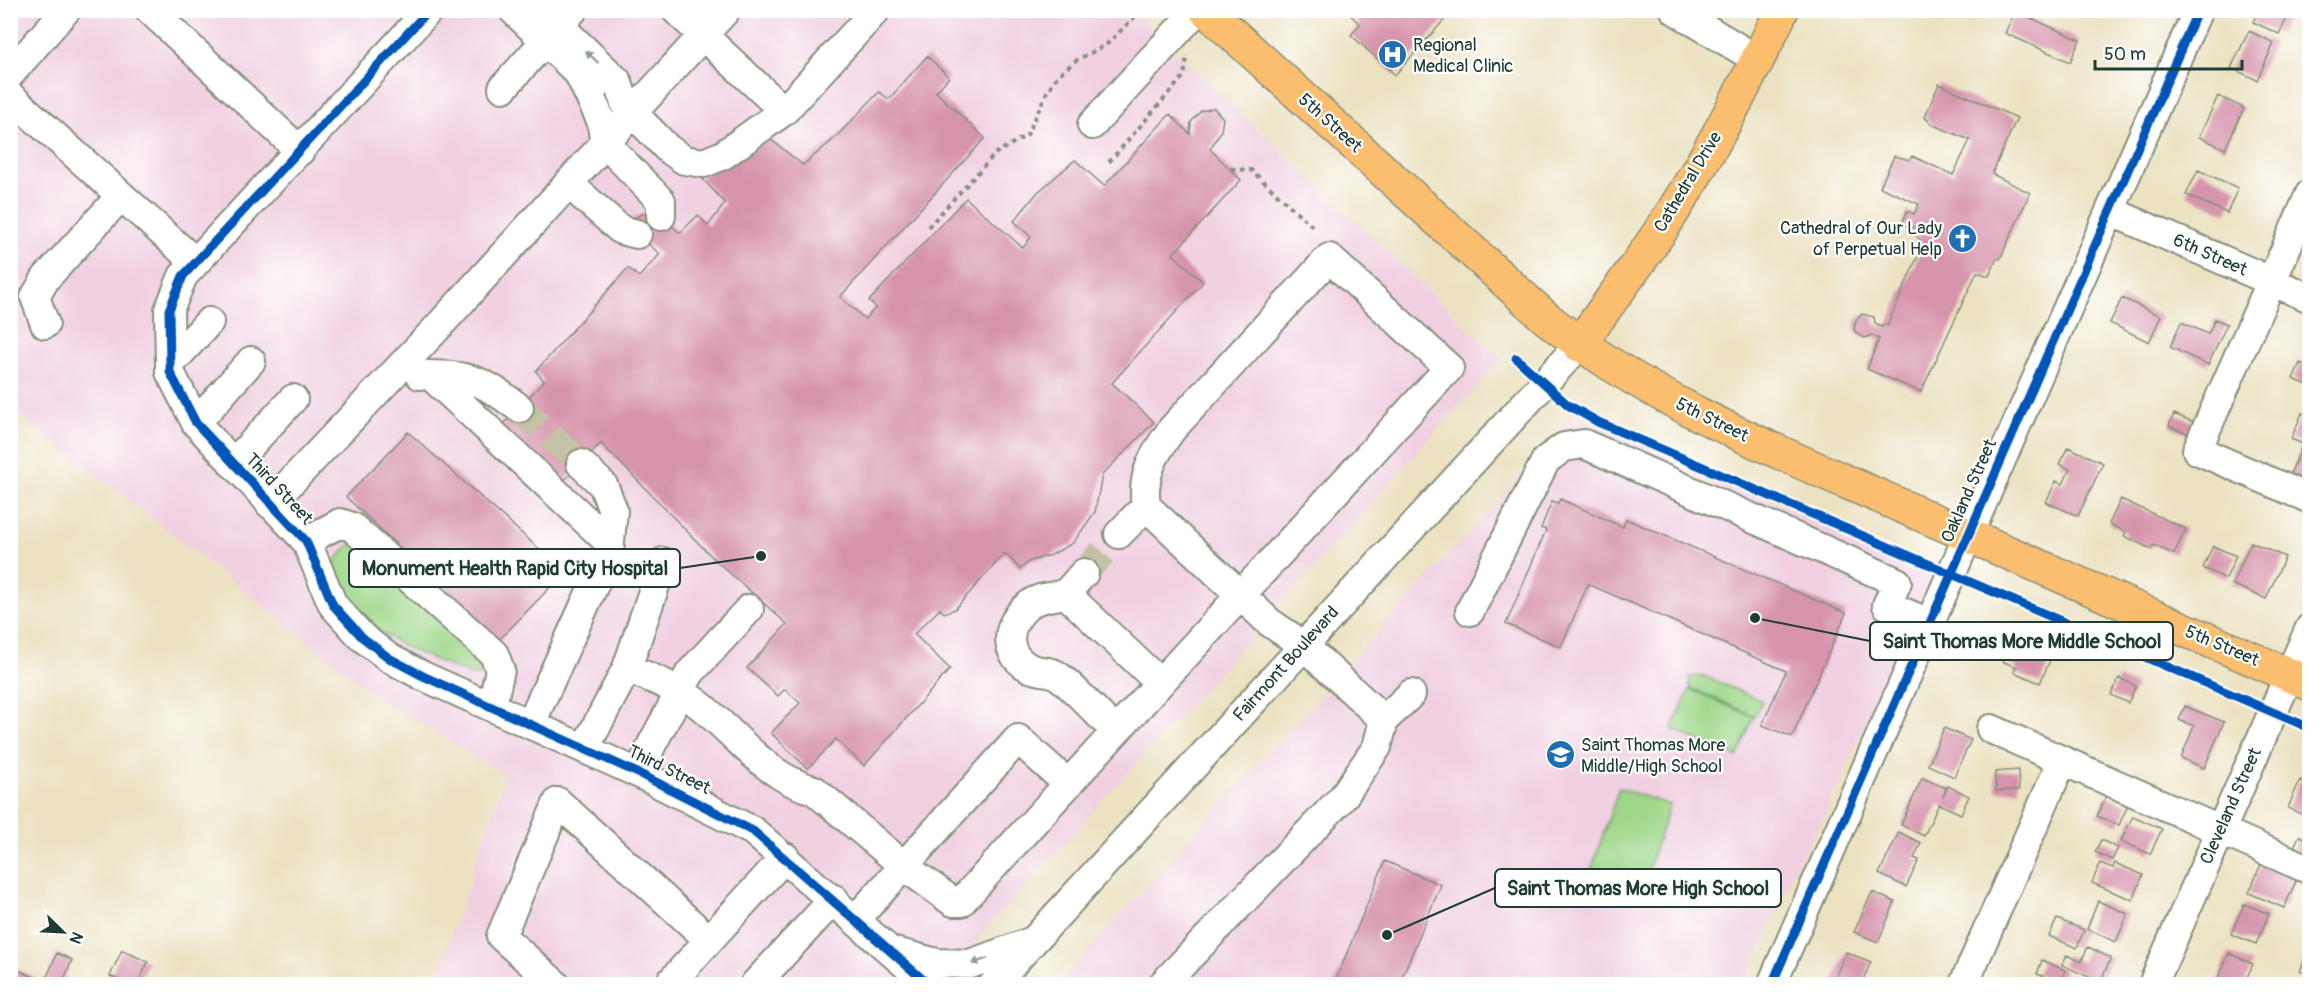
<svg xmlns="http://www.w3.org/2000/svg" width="2320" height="995" viewBox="0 0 2320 995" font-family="Pangolin,sans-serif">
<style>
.built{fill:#f1d0e2}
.green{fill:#9ed789;stroke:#5e8a5e;stroke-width:1.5}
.building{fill:#d693ac}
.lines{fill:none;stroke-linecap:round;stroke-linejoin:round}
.minor-tunnel{stroke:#c3c1a6;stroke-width:28;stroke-dasharray:28 14;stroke-linecap:butt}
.minor-casing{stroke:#86907b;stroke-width:32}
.major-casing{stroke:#86907b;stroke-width:36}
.path{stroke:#86907b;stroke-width:4;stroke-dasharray:4.5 4.5;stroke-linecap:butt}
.minor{stroke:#fff;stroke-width:28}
.major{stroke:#fbbd6e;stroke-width:33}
.cycleway-casing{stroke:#fff;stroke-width:13}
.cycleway{stroke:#0057b8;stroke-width:9}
.oneway{fill:#8f9e9a}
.labels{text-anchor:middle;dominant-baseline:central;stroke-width:4.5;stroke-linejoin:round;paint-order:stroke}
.poi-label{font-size:18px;fill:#1f3d34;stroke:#fff;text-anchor:start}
.street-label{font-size:18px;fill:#1f3d34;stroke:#fff}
.leader{fill:none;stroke:#1f3d34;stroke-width:2}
.callout-dot{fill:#1f3d34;stroke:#fff;stroke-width:2}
.callout{fill:#fff;stroke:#1f3d34;stroke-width:2}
.callout-label{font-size:20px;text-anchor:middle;font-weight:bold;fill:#1f3d34}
</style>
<rect width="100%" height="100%" fill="#fff"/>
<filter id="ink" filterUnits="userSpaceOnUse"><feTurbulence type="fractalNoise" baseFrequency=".0167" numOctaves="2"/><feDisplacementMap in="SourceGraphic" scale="12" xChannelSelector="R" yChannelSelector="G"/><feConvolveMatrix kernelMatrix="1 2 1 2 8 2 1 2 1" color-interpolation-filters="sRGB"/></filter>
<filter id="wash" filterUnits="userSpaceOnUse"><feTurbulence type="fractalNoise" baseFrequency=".008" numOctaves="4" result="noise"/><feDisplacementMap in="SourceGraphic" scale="24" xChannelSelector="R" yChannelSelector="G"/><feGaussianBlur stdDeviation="1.35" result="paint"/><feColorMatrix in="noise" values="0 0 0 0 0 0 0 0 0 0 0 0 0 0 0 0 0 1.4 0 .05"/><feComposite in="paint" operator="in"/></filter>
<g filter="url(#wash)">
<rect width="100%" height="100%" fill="#ece2c2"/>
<path class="built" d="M11,10L1132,11L1501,359L937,984H444L438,976L505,774L385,702L11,407Z
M1576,415L1933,571L1824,817L1798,862L1744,984H1058Z"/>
<path class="green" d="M354,540L487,664L484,673L477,677C407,648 363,640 333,563Z
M1704,676L1762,701L1755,716L1690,688L1689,677Z
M1690,689L1754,717L1737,757L1672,729Z
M1619,788L1670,805L1640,893L1589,876Z"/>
<g id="blocks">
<path class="building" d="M1345,10H1453L1395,75L1351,35L1360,24Z
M2258,10H2291L2279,34L2253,22Z
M2015,11L2080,40L2070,62L2005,33Z
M2249,31L2274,43L2257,80L2231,68Z
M927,56L949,77L936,92L985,138L840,297L865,319L876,307L869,301L966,198L1023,248L1031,237L1014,221L1038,192L1075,160L1104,186L1170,114L1190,134L1191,122L1201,111L1214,108L1223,118L1221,131L1210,149L1241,180L1173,254L1203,282L1112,383L1154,422L1102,475L1095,512L1073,543L1051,555L1030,561L1020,569L1005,553L955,609L944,613L940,609L914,634L950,669L864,766L836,739L808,769L771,733L800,703L785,689L778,696L747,668L787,624L713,558L601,443L560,485L501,427L544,381L536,371L628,268L639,277L660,254L624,223L652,209L680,233L698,215L708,226L725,203L701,177L770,139L803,165L834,139L879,92L889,99Z
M1939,84L2017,118L1992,174L2030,193L2000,259L1997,258L1989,276L1977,272L1921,392L1867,369L1879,339L1872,335L1865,338L1857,334L1854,329L1856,320L1862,314L1874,317L1875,324L1882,327L1883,324L1887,326L1922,247L1919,246L1921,240L1910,231L1914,226L1911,228L1902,224L1907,211L1914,214L1919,204L1880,187L1894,156L1910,160L1912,156L1953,175L1970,140L1931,124L1925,117Z
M2218,96L2244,108L2225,149L2199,137Z
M2198,170L2238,188L2227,213L2186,195Z
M2122,298L2161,316L2149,342L2110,323Z
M2215,319L2227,324L2208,365L2170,347L2181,322L2208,334Z
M2300,363L2310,367V386L2293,379Z
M2302,413L2310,416V491L2287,481L2303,444L2291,439Z
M2174,414L2196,423L2191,435L2169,426Z
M408,432L565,572L499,640L346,497Z
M2068,447L2103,463L2078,516L2046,502L2056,481L2063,484L2070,469L2059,464Z
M1560,499L1623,527L1626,519L1846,613L1792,737L1762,725L1786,671L1588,584L1561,647L1506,624L1546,530L1541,528L1552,501L1558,503Z
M2121,499L2186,529L2174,554L2153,545L2151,549L2124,536L2126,532L2109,524Z
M2251,542L2285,557L2266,599L2232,584Z
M2213,546L2236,556L2226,579L2203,568Z
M2013,634L2054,651L2040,683L2014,672L2016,667L2002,661Z
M2119,678L2136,686L2128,703L2111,695Z
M2185,706L2224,722L2204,768L2181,758L2194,726L2179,720Z
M1944,728L1971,740L1954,777L1928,765Z
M2018,770L2019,790L1996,791L1995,772Z
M1922,778L1946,788L1943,797L1948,786L1969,796L1961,814L1939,804L1924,836L1901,825Z
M2300,780L2308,784L2310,780V818L2288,808Z
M2106,796L2128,805L2119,825L2097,816Z
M2133,816L2162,829L2150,854L2121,841Z
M1899,832L1921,843L1914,858L1919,860L1906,887L1879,874Z
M2299,836L2310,840V862L2291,854Z
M2101,840L2118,848L2112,860L2095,852Z
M1385,861L1441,885L1399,984H1334Z
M2100,863L2113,868L2115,863L2143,875L2133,900L2092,883Z
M2261,864L2297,879L2284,908L2249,893Z
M1872,892L1895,902L1878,942L1854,932Z
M2098,901L2128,914L2116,942L2087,929Z
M2244,904L2269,914L2256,944L2231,934Z
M2057,919L2084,930L2077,948L2049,936Z
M2088,947L2111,958L2100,982L2062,965L2067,955L2081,962Z
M2309,949H2310V975L2300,971Z
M122,950L148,962L138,984H128L110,976Z
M1846,952L1871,962L1861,984H1832Z
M57,953L72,960L62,984L46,979Z
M2229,953L2253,964L2244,984H2216Z
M2042,960L2065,970L2060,982L2066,984H2040L2043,976L2037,974Z
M10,967L37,978L34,984H10Z"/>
</g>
</g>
<g filter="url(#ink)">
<use href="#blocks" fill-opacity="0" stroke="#86907b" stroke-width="1.5"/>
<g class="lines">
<path class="minor-tunnel" d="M519,408L581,464
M1084,573L1119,534"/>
<defs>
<path id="minor" d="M150,10L300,151
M429,10L183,276L169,310L170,364V372L196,423L306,541L333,605L362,637L389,658L423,676L640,774L753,831L928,984
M513,10L594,88
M543,10L617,81L625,103L634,114L667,148L684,160L704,163L723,155L784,111
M676,10L784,111L876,10
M1675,10L1758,60
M10,74L66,10
M580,76L601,120L605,143L661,201V216
M503,88L573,10
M10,96L195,262
M1092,125L1197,10
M569,184L621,230L637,234
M2310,194L2197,450L2310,499
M2110,211L2310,298
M45,324L35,297L46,278L121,196
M170,364L209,322
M420,375C468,374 481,379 519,408
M430,375L610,543
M196,423L251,361
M233,464L293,399
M270,504L438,327L726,10
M1119,534L1146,506L1269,622L1303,645L1384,720L1377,747L1343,797L1163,984
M306,541L340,523L352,527L494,654L500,670L492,705
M1084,573C1078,579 1071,589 1065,593C1054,598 1040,596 1030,604C1007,621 1001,652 1028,667C1036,672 1047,670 1055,674C1067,680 1103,719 1115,731
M1065,593L1160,683L1449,368L1329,258L1172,429C1154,454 1141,475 1146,506
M1470,611L1546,460L1564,447L1584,444L1897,582L1887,605L1929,623
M627,668C651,678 676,687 697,703C735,732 766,778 814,790L904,866L953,902H961L1160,683
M1384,720L1411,694
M531,723L609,552L613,510L603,485L581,464
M1991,729L2310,870
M585,748L627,668L663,562
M640,774L651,746L690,673L749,609
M856,919L1018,739L1067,783
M895,952L937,963L970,964L1030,942
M555,984L501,936L558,802L709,940
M669,984L785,857
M755,984L834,899
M994,984L1579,345
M1772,984L2198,10
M1964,984L2062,761
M2153,984L2310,628"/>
<path id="major" d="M1206,10L1546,318C1646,398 1764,446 1881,497C2023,560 2167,622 2310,684
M1579,345C1606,306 1635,269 1661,230C1707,160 1746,85 1782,10"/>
</defs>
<use href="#minor" class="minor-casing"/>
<use href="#major" class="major-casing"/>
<path class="path" d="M1109,162L1184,76L1187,55
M1231,169L1251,170L1314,228
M928,227L996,153L1027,135L1047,92L1058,75L1077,60L1106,45L1142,10"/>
<use href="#minor" class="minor"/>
<use href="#major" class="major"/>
<defs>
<path id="cycleway" d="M429,10L183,276L169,310L170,364V372L196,423L306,541L333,605L362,637L389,658L423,676L640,774L753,831L928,984
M1516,358L1568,405L1598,422L2310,728
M1772,984L2198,10"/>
</defs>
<use href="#cycleway" class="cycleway-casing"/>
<use href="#cycleway" class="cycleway"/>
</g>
<defs><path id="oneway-solid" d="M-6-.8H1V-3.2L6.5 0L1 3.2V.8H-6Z" transform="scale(1.5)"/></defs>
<g class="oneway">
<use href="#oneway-solid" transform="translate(592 57) rotate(-137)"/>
<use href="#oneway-solid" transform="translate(980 961) rotate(160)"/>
</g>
</g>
<defs>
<symbol id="hospital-disc" viewBox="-11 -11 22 22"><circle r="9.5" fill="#1f6fb2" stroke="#fff"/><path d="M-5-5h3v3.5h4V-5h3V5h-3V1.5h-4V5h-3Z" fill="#fff"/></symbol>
<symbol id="church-disc" viewBox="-11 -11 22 22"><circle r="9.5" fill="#1f6fb2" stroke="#fff"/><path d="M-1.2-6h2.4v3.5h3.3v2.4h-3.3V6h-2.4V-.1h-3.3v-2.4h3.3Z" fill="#fff"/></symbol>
<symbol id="school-disc" viewBox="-11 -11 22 22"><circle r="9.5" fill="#1f6fb2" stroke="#fff"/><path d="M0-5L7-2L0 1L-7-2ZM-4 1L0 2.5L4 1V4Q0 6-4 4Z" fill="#fff"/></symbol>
</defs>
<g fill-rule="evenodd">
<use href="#hospital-disc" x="1376" y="38" width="33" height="33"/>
<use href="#church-disc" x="1946" y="222" width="33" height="33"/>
<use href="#school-disc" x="1544" y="738" width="33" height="33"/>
</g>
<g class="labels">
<g class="poi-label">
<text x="1413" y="45">Regional<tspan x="1413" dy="21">Medical Clinic</tspan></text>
<text x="1942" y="228" text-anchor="end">Cathedral of Our Lady<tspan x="1942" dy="21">of Perpetual Help</tspan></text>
<text x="1581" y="745">Saint Thomas More<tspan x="1581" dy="21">Middle/High School</tspan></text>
</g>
<g class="street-label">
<text transform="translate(1330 123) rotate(42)">5th Street</text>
<text transform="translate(1688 182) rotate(-59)">Cathedral Drive</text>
<text transform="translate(2210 255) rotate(24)">6th Street</text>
<text transform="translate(1712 420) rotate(26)">5th Street</text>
<text transform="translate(279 489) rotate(47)">Third Street</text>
<text transform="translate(1969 491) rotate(-66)">Oakland Street</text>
<text transform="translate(2222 646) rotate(23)">5th Street</text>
<text transform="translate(1286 664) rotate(-48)">Fairmont Boulevard</text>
<text transform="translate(669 770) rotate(26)">Third Street</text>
<text transform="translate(2231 806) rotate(-66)">Cleveland Street</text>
</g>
</g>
<path class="leader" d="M761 556L680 568M1755 618L1870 641M1387 935L1495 888"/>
<g class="callout-dot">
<circle cx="761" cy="556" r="6"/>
<circle cx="1755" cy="618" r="6"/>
<circle cx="1387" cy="935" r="6"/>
</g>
<g class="callout">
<rect x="349" y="549" width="331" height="38" rx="6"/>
<rect x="1870" y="622" width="303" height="38" rx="6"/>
<rect x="1495" y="869" width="286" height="38" rx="6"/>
</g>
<g class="callout-label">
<text x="515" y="575">Monument Health Rapid City Hospital</text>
<text x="2022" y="648">Saint Thomas More Middle School</text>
<text x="1638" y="895">Saint Thomas More High School</text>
</g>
<rect width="2320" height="995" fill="none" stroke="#fff" stroke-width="36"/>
<g transform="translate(63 932) rotate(114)" stroke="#ffffff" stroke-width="4.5" paint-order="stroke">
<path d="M0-4.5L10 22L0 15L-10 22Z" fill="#1f3d34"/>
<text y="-9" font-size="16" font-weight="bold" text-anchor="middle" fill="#1f3d34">N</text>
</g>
<path d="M2095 60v9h147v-9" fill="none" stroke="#1f3d34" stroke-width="3"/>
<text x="2104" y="60" font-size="18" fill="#1f3d34" stroke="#ffffff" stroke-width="4.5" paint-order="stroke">50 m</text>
</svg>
